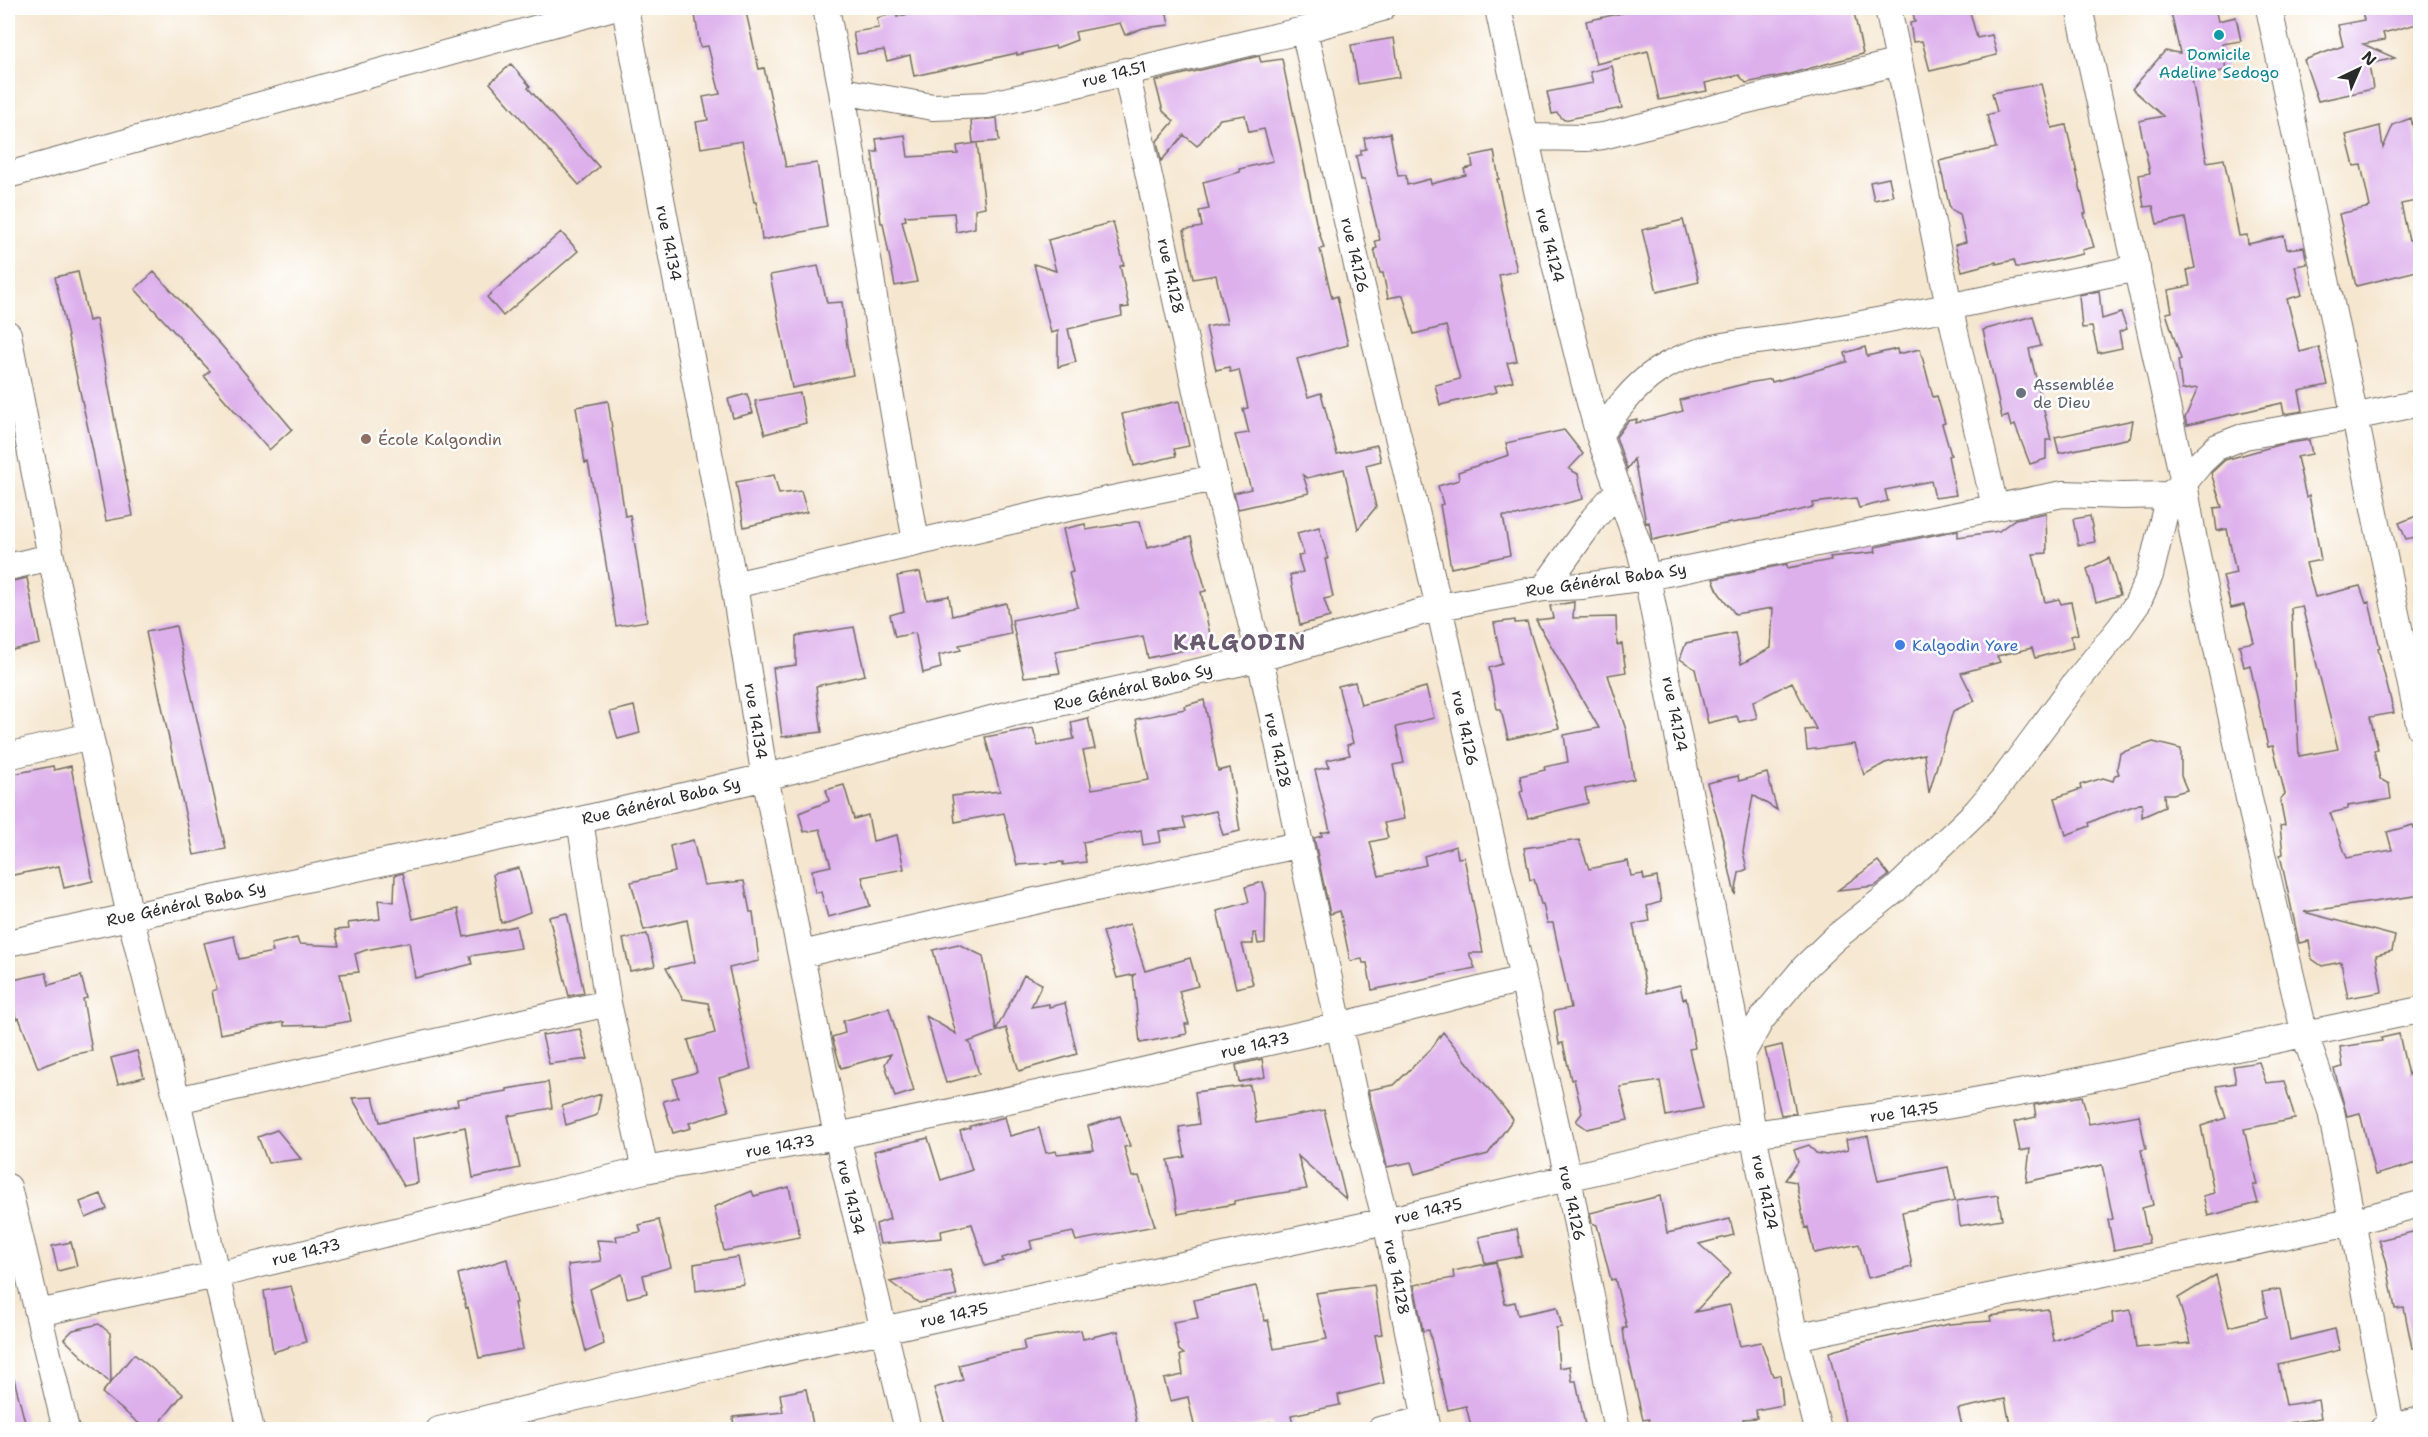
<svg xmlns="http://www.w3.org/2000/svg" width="2428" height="1437" viewBox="0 0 2428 1437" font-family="'Shantell Sans',sans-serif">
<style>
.building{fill:#ddb0ec;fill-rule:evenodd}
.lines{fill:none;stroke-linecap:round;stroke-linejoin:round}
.street-casing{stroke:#726c64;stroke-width:28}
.street{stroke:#fff;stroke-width:26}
.culture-dot{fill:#0f9aa8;stroke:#fff;stroke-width:2}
.worship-dot{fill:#6b7280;stroke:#fff;stroke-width:2}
.education-dot{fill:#8d6e63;stroke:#fff;stroke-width:2}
.shop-dot{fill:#3f7fe0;stroke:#fff;stroke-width:2}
.labels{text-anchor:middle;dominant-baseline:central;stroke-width:5;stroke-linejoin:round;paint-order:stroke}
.culture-label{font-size:16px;fill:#0d838f;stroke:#fff}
.street-label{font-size:16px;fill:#2b2b2b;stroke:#fff}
.worship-label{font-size:16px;fill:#5b616d;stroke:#fff;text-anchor:start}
.education-label{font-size:16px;fill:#785e54;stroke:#fff;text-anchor:start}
.shop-label{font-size:16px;fill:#366cbe;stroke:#fff;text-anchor:start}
.district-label{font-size:22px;font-weight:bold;letter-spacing:1.5px;fill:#695a6f;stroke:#fff}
</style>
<rect width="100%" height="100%" fill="#fff"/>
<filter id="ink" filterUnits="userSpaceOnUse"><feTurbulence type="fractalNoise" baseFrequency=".0167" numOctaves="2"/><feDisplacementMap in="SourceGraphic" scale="12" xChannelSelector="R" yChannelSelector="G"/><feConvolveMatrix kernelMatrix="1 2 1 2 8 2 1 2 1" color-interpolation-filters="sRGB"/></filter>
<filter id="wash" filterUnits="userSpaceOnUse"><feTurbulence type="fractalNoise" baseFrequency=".008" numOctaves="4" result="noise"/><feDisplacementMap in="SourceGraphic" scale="24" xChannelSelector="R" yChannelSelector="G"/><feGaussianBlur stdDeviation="1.35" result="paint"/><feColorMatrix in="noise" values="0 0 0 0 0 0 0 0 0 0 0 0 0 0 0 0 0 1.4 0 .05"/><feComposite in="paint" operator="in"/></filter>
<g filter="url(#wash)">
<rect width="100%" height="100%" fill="#f5e6cf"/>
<g id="blocks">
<path class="building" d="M694,8H745L759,69L764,68L786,167L817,163L827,227L762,240L760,220L756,202H754L742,141L701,148L696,122L708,120L703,97L720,94L708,46L700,47Z
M932,8H1166L1169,25L1143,28L1125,35L1120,23L1075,32L1077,40L1056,48L1055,46L1017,55V53L914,76L910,55L887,61L884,50L857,54L853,32L879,28L877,18L896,13L897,17Z
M1644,8H1853L1863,54L1785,75L1746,83L1739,75L1705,83L1707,91L1659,100L1648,51L1596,64L1586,21Z
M1912,8H1943L1944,13L1969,8L1977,38L1992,35L1997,55L1930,71L1922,41L1913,42L1910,23L1915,22Z
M2170,8H2215L2218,21L2236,17L2241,41L2222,44L2226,70L2192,79L2207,162L2224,159L2239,236L2247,235L2248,244L2284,236L2287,249L2304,247L2307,264L2295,266L2302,295L2287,299L2300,352L2319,347L2328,385L2299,391L2303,411L2284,414L2282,403L2187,425L2185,418L2198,388L2182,390L2178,360L2181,359L2166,313L2172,312L2168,290L2190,286L2187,270L2195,268L2185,218L2157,224L2153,206L2144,207L2139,175L2150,173L2139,121L2163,116L2132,89L2165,51L2180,53Z
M2361,8H2421V23L2383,33L2385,40L2363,44L2395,58L2369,64L2373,89L2318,101L2304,60L2343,46L2338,25L2364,20Z
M1394,38L1400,77L1358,84L1351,45Z
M1259,56L1261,62L1282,59L1316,222L1324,248L1320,249L1332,298L1337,296L1348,345L1297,359L1308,397L1321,393L1337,454L1377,445L1381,461L1366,465L1376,507L1358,529L1344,469L1307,478L1303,475L1309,493L1238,509L1234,493L1251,489L1235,435L1249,433L1243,409L1248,408L1239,370L1230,372L1229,367L1216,370L1206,327L1227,323L1216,275L1193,279L1184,230L1202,227L1199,211L1209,209L1203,182L1240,172L1239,169L1273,161L1264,129L1249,132L1245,115L1220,119L1197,146L1184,135L1161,161L1157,141L1174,121L1163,111L1155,81Z
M511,64L530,86L528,88L599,167L579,185L490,83Z
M1612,66L1622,108L1564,120L1557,113L1552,114L1547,92L1593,83L1590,72Z
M2041,84L2052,128L2066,125L2086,213L2084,214L2094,247L2082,250L2083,254L2023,267H2016L2014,260L1996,264V262L1962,271L1955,245L1966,242L1960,214L1950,209L1939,161L1996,148L1987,115L1997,112L1992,93Z
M997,118L999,141L973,143L971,121Z
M2411,118L2421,163V200L2401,204L2409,240L2421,238V270L2356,286L2339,214L2370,207L2361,165L2354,166L2346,135L2380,126L2383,148L2393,125Z
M1390,133L1398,176L1406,175L1407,185L1430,179L1431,184L1466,175L1464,169L1473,167L1471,156L1494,151L1499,179H1497L1517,271L1499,275L1517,361L1507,363L1513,381L1495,386L1497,392L1440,405L1435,385L1460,379L1446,326L1414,334L1403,295L1388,298L1383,273H1380L1374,249L1377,248L1375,241L1380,240L1365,179L1361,180L1356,156L1361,155V150L1366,149L1364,138Z
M905,135L908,157L958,154L957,146L977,143L985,207L975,209V228L956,232L954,213L905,216L906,220L902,221L917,282L895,286L883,223H881L872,152H878L876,139Z
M1889,178L1893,196L1874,200L1870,182Z
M1683,220L1699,282L1657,292L1642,230Z
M1113,222L1124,265L1120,266L1129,307L1121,308L1122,316L1068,329L1076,362L1058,367V331L1051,333L1034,264L1056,271L1048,240Z
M561,232L578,251L503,316L487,297Z
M818,266L827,303L842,302L847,346L853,375L792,388L770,275Z
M78,272L89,321L96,319L133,516L106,521L93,451L55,277Z
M154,272L222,346L292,429L269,450L204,376L210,371L135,289Z
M2099,291L2102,319L2121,313L2127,329L2119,332L2122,348L2098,353L2092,327L2082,328L2079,295Z
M2033,316L2041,346L2029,349L2051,440H2046V459L2030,464L2015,425L2011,427L2008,416L2002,418L1983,330Z
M1865,347L1867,356L1897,349L1898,354L1920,349L1933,397L1937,396L1945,423L1942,424L1951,455L1948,456L1956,495L1935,498L1931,481L1885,490L1888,501L1859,508L1856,498L1813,503V507L1781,515L1719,525L1652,540L1649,522L1646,523L1634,459L1627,469L1616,437L1628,421L1637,419L1636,423L1683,411L1680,400L1748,383L1771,379L1772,382L1847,362L1845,353Z
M800,393L806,423L765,434L755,401Z
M747,394L753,413L733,418L728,399Z
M608,401L625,516L630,515L647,621L616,626L597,508L588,462L585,463L576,407Z
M1179,401L1189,446L1174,449L1176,456L1134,466L1122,414Z
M2133,420L2130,438L2059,453L2055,437Z
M1564,430L1583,454L1569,469L1578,474L1583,499L1516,516H1503L1510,555L1451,568L1440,505L1443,504L1438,486L1459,480L1458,472L1509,455L1506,443Z
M2309,440L2312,454L2297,457L2306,497L2309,495L2321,560L2306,563L2315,597L2360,586L2366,603L2369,602L2380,648L2378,649L2394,713L2370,717L2378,749L2374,750L2380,779L2389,784L2391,799L2348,806V809L2330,813L2347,858L2392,850L2387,832L2413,825L2421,850V895L2304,912L2395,936L2392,951L2376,955L2382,992L2348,998L2341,962L2322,966L2312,959L2309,941L2299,943L2280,855L2283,854L2280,826L2285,825L2280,799L2285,794L2273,746L2268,747L2250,665L2244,667L2239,645L2254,642L2244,605L2231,608L2223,576L2236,573L2227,529L2217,531L2214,508L2222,507L2211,473L2225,460L2278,445ZM2302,606L2338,749L2299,756L2291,608Z
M774,475L779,494L801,491L807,512L744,527L736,482Z
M2046,513L2047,553L2033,554L2045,602L2059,599L2061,604L2071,602L2078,634L2071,636L2073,648L2035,658L2032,648L1997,656L2000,662L1961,673L1975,701L1953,711L1929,793L1924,754L1885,763L1864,775L1855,744L1807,750L1805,730L1816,729L1792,682L1753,702L1757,718L1739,722L1737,716L1708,723L1695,669L1680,659L1686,643L1735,633L1741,664L1771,648L1773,608L1735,614L1719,593L1713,579L1787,564V568L1831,560L1830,557L1876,552L1875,547L1958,530V537L1999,531L2015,519Z
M2421,514V536L2406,539L2399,523Z
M2090,516L2095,542L2078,545L2073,519Z
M1140,521L1147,548L1191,537L1206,591L1201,592L1212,644L1148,658L1143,636L1055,651L1060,673L1024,677L1012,620L1078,607L1069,573L1073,572L1063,529L1085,524L1086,530Z
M1319,527L1328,559H1325L1333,597L1324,599L1330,617L1300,625L1290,575L1303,572L1298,556L1304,555L1297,533Z
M2109,558L2120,595L2096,602L2087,569Z
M920,572L927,600L949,596L952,616L1006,603L1011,634L959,645L961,650L939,655L941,668L923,673L916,636L915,633L895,637L890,615L904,611L897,576Z
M27,578L40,644L8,651V582Z
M1574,602L1573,618L1616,617L1617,645L1622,644L1626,672L1608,675L1626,730L1634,779L1585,789L1588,803L1528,818L1520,792L1523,791L1520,776L1545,770L1544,767L1568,762L1564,735L1599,728L1536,620L1553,618L1550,606Z
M1515,620V623L1527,622L1559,728L1508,739L1501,709H1497L1489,668L1502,664L1494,623Z
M176,626L226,849L194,855L146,632Z
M854,627L865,675L816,686L822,732L782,737L773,668L796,665V636Z
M1355,682L1361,705L1426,687L1434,718L1396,727L1404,763L1393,765L1404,819L1384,823L1388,838L1370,842L1379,876L1426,865L1424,856L1456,846L1458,858L1464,857L1483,953H1469L1475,968L1372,990L1367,963H1363L1362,959L1350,961L1340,911L1330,914L1314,838L1322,836L1321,833L1330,831L1315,770L1329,767L1327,760L1350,755L1347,745L1353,743L1338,686Z
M1204,700L1218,771L1230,768L1240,831L1223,835L1216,811L1183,818L1186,828L1159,831L1161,842L1143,845L1141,830L1083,842L1086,862L1063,865V862L1017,865L1004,813L955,822L952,796L1000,791L985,737L1033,728L1038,746L1074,739L1071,722L1088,718L1095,749L1083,751L1092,789L1149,780L1136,719L1185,709L1184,706Z
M634,706L640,733L618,739L610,712Z
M2153,742L2181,749V776L2187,790L2173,794H2164L2165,807L2142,817V803L2102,817L2089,823L2090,826L2066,835L2055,798L2081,789L2080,785L2103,778L2113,781L2115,775L2119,774L2117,768L2120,753Z
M53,766L54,770L71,766L93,881L64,888L59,866L8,876V775Z
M1767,773L1777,810L1753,795L1743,852L1747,869L1739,873L1735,895L1722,836L1707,783L1738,776L1739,781Z
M844,785L854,819L868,815L873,841L897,835L904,869L862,877L870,906L828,917L821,892L815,893L812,870L831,866L820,829L804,832L799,813L829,801L826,790Z
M693,840L704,885L744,881L750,912H753L759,961L729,968L751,1069L719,1078L729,1111L689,1123L691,1128L673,1133L663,1101L678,1097L673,1079L697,1072L688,1040L715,1033L708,1003L683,999L666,968L695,962L687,920L644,930L631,882L675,872L670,846Z
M1579,840L1589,869L1628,861L1631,876L1643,874L1644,880L1657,877L1661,902L1647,906L1650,921L1633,924L1647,993L1680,985L1683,999L1686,998L1695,1048L1689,1049L1703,1108L1666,1116L1660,1081L1620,1087L1628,1120L1587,1129L1576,1121L1582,1113L1574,1079L1571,1080L1563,1043L1559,1044L1554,1011L1571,1008L1553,923H1547L1543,904H1541L1534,879L1530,880L1524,848Z
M1878,861L1889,875L1887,877L1875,886L1838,890Z
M519,868L530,912L501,923L493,874Z
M403,873L413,919L458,909L464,937L516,926L521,948L470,956L472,964L415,978L409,942L366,950L355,954L359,972L340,974L351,1021L328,1025L284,1026V1022L220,1034L212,991L217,989L204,943L234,936L239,959L273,952L271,944L297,938L299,944L339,946L335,930L349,929L348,923L380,919L378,900L394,902L395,875Z
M1263,882L1266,893L1265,943L1258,944L1256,933H1253V944H1242L1253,984L1236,988L1217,911L1249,902L1245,887Z
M567,913L584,993L569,996L549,917Z
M1130,924L1145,971L1190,958L1198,986L1179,991L1189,1024H1185L1187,1034L1140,1043L1133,975L1136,974L1117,978L1103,932Z
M647,934L655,966L630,971L623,939Z
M958,944L983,956L996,1030L1024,975L1042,984L1031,1007L1049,1004V1007L1065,1003L1077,1054L1019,1071L1006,1028L968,1042L970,1043L979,1074L946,1083L926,1016L956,1034L933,950Z
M46,973L49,985L81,976L87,998L83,999L92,1051L71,1055L38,1068L19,1018L16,1019L8,981Z
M889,1008L914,1091L895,1097L885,1064L891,1054L841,1068L832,1037L845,1033L843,1021Z
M580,1029L588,1059L549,1064L542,1035Z
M1443,1032L1513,1119L1488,1154L1415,1174L1411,1162L1387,1167L1368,1090L1394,1085L1431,1049Z
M2399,1034L2408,1075L2421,1055V1162L2375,1175L2360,1113L2347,1116L2334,1069L2343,1067L2340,1047L2382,1041L2381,1038Z
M1782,1045L1796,1113L1781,1115L1765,1049Z
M137,1051L144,1077L118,1084L111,1058Z
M1262,1059L1265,1077L1239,1082L1236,1065Z
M2259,1062L2266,1083L2284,1081L2295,1119L2244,1129L2257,1185H2253L2258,1203L2208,1216L2203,1196L2214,1193L2201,1126L2226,1118L2216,1086L2236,1083L2233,1066Z
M548,1082L552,1108L508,1116L520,1168L473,1178L465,1127L413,1139L418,1183L404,1186L352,1098L373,1097L380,1122L458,1105L457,1099L507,1091V1089Z
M1250,1085L1256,1123L1324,1110L1346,1199L1298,1156L1307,1189L1255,1197L1234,1201V1204L1178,1214L1168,1160L1185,1157L1179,1127L1199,1124L1195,1092Z
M601,1094L597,1115L566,1125L562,1106Z
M2082,1096L2089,1124L2139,1115L2146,1149L2141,1150L2153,1205L2142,1208L2149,1243L2114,1250L2108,1220L2113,1219L2102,1165L2026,1182L2030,1149L2020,1151L2014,1122L2036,1117L2034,1105Z
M1120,1116L1130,1146L1124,1147L1132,1177L1139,1176L1155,1226L1076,1241L1073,1232L1030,1241L1032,1249L1002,1258L1003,1261L985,1266L972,1224L941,1231L942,1238L880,1244L876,1224L890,1219L874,1151L928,1138L941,1180L972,1170L960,1131L970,1128V1126L1005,1117L1010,1136L1039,1128L1046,1153L1056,1151L1057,1154L1094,1150L1088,1126Z
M277,1130L301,1159L268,1163L258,1137Z
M1868,1136L1878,1181L1948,1167L1955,1201L1902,1212L1912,1267L1868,1278L1859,1244L1814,1253L1808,1227L1805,1228L1796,1182L1785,1180L1798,1162L1794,1150L1809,1145L1816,1153L1826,1155L1848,1150L1846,1140Z
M789,1187L800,1237L724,1251L714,1207L752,1191L754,1196Z
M101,1194L107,1209L86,1218L80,1202Z
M1998,1195L2002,1219L1960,1226L1957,1201Z
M1660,1196L1667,1233L1730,1219L1734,1235L1699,1244L1731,1273L1695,1312L1730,1305L1740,1346L1761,1342L1773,1376L1780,1375L1783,1405L1756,1410L1757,1418L1743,1419L1745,1430H1651L1649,1419L1643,1420L1625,1344L1623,1328H1627L1615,1279L1611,1280L1597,1225L1592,1223L1590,1213Z
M659,1220L671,1267L643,1275L647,1293L627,1298L622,1274L590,1289L604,1344L586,1352L571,1292L568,1265L601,1261L597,1240L617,1241L616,1236L641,1232L639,1225Z
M1517,1229L1522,1256L1485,1263L1479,1237Z
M2421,1230V1347L2412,1348L2404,1308L2395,1309L2386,1260L2379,1240Z
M71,1242L77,1266L58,1271L52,1246Z
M738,1257L744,1284L696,1291L694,1264Z
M507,1259L517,1303H514L523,1349L479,1358L468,1307L466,1308L458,1274Z
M1496,1262L1505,1304L1515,1302L1518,1315L1557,1307L1562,1327L1556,1328L1559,1368L1570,1366L1572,1381H1576L1586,1430H1472L1466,1406L1448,1410L1429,1330L1423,1331L1414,1285L1454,1278L1453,1271Z
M950,1270L957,1296L919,1303L890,1282Z
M2216,1275L2229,1327L2267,1317L2262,1292L2280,1289L2290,1340L2335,1329L2340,1350L2278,1365L2286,1405L2318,1400L2321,1418L2289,1423L2290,1430H2011L2005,1399L1958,1409L1963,1430H1847L1829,1352L1864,1342L1949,1324L1991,1321L1990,1316L2048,1309L2053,1341L2113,1322L2112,1313L2131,1310L2136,1348L2191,1343L2178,1298Z
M1374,1285L1382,1334L1375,1335L1384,1383L1338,1395L1340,1405L1291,1415L1293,1424L1272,1429L1271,1422L1233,1430H1195L1188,1397L1170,1401L1164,1379L1183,1375L1180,1355L1184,1354L1179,1350L1173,1322L1198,1318L1194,1300L1256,1286L1265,1321L1268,1320L1274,1349L1327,1339L1316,1293Z
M291,1286L306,1342L273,1352L264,1291Z
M99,1324L110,1333L111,1382L134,1354L183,1394L154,1430H147L102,1393L110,1383L64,1339L73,1330Z
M1081,1330L1083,1339L1118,1331L1138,1430H947L934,1388L963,1380L959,1365L996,1355L1025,1350L1023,1341Z
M14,1379L27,1430H8V1380Z
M806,1389L814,1430H734L733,1417L783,1412L780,1394Z"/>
</g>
</g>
<g filter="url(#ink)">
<use href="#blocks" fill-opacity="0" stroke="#726c64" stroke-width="1.5"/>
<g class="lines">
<defs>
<path id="street" d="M625,8L734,585L763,766L837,1136L908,1430
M826,8L842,91L876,310L916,542
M1498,8L1538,195L1584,381L1599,435L1640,550L1647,577L1741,1056L1753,1134L1795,1337L1818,1430
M1888,8L1949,306L1995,507
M2079,8L2184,483L2194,541L2250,803L2305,1035L2331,1111L2392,1430
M2269,8L2420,728
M1304,30L1359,274L1439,607L1568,1178L1617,1430
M1126,71L1215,478L1260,658L1360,1123L1386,1221L1428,1430
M842,91L933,107L988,105L1304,30L1382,8
M1527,137L1586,138L1603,136L1899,62
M8,175L610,8
M8,334L51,557L90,736L130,916L177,1100L251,1430
M1599,435C1615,412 1633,387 1657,371C1705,340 1761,343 1815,333C1923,313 2030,290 2137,268
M8,567L51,557
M734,585L1054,511L1215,478
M1544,588L1594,518L1618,491
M8,756L90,736
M580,820L608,1003L645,1170
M8,943L580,820L766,777L1014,713L1260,658L1439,607L1544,588L1583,586L1647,577L2063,494L2123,496L2169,495L2184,483L2201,462L2217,447L2245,436L2353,417L2420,403
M802,954L1053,897L1298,845
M1741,1056L1761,1020L1805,967L1835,938L1895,890L1977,811L2004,779L2073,686L2120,628L2137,604L2150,575L2169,495
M177,1100L608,1003
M8,1187L66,1430
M38,1313L216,1275L645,1170L837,1136L1103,1080L1339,1026L1522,979
M1795,1337L2351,1222L2420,1204
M439,1430L619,1387L1386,1221L1753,1134L1946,1106L2035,1090L2420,1010
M1380,1430L1425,1420
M2382,1430L2420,1420"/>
</defs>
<use href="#street" class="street-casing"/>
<use href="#street" class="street"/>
</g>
</g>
<circle class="culture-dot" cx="2219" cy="35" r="6"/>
<circle class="worship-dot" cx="2021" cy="393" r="6"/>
<circle class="education-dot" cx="366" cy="439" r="6"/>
<circle class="shop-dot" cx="1900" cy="645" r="6"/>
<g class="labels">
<g class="culture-label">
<text x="2219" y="54">Domicile<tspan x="2219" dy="18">Adeline Sedogo</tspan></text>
</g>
<g class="street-label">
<text transform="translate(1114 74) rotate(-14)">rue 14.51</text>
<text transform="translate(669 243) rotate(79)">rue 14.134</text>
<text transform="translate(1550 245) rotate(76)">rue 14.124</text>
<text transform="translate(1355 255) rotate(77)">rue 14.126</text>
<text transform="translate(1171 276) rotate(78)">rue 14.128</text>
<text transform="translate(1606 580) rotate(-8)">Rue Général Baba Sy</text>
<text transform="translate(1133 687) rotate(-13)">Rue Général Baba Sy</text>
<text transform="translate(1675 714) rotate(79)">rue 14.124</text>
<text transform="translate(756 721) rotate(81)">rue 14.134</text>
<text transform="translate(1465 728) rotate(78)">rue 14.126</text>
<text transform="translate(1278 750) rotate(78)">rue 14.128</text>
<text transform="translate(661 801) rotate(-13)">Rue Général Baba Sy</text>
<text transform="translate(186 904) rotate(-12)">Rue Général Baba Sy</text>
<text transform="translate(1255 1045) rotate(-13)">rue 14.73</text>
<text transform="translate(1904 1112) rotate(-8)">rue 14.75</text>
<text transform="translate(780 1146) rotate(-10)">rue 14.73</text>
<text transform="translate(1765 1192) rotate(78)">rue 14.124</text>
<text transform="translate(851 1197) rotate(77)">rue 14.134</text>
<text transform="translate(1572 1203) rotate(78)">rue 14.126</text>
<text transform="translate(1428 1211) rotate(-13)">rue 14.75</text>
<text transform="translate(306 1252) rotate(-14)">rue 14.73</text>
<text transform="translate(1397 1277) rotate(79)">rue 14.128</text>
<text transform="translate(954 1315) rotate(-12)">rue 14.75</text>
</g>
<g class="worship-label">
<text x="2033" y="384">Assemblée<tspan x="2033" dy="18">de Dieu</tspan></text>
</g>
<g class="education-label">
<text x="378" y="439">École Kalgondin</text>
</g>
<g class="shop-label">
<text x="1912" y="645">Kalgodin Yare</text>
</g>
<g class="district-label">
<text x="1240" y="642">KALGODIN</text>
</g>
</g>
<rect width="2428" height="1437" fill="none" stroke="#fff" stroke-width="30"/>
<g transform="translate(2359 69) rotate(44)" stroke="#ffffff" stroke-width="4.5" paint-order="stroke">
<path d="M0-4.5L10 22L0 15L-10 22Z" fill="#2b2b2b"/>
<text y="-9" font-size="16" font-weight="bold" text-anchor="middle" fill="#2b2b2b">N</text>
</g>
</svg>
